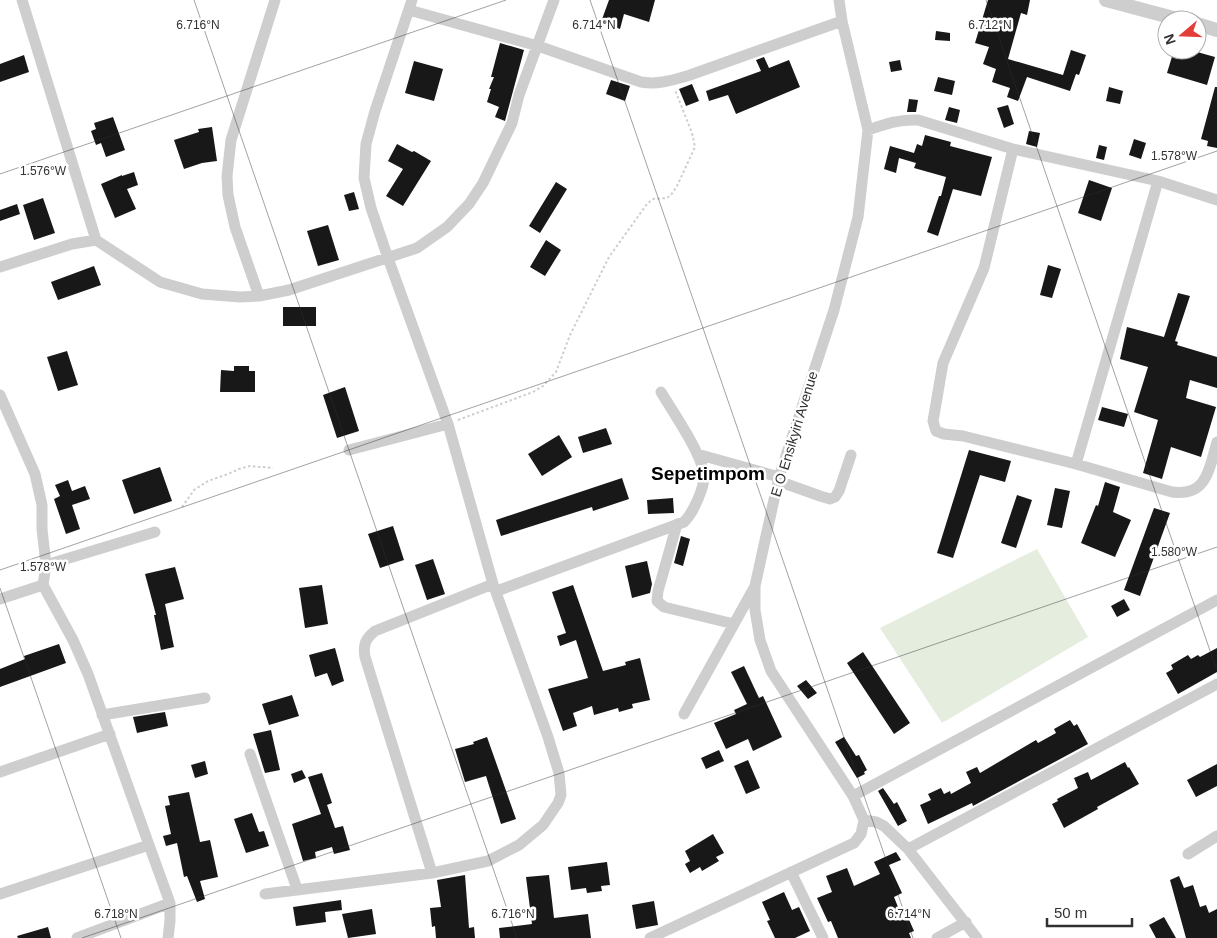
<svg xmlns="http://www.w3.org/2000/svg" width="1217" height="938" viewBox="0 0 1217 938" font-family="Helvetica,sans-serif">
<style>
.pitch{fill:#e5eddf}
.building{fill:#181818}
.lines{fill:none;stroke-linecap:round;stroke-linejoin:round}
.path{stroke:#cecece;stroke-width:2;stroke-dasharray:2.5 2.5;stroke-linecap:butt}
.minor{stroke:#cecece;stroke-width:11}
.tertiary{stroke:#cecece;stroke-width:14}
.ticks{fill:none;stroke:#313131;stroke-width:1;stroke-opacity:0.45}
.labels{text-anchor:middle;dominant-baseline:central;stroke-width:5;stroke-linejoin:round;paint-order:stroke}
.street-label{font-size:14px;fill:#313131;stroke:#fff}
.district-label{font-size:19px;font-weight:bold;fill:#000;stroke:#fff}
.ticks-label{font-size:12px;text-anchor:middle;fill:#313131;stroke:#fff;stroke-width:5;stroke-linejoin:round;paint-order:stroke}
</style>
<rect width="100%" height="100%" fill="#fff"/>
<path class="pitch" d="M1037,549L1088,637L942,723L880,628Z"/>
<path class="building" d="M609,0H655L649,22L624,14L620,29L601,22Z
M988,0H1030L1027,15L1021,13L1008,59L1063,75L1071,50L1086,55L1079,75L1076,74L1070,91L1027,77L1018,101L1007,97L1010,88L992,82L996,69L983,64L989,47L975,43Z
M936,31L950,33V41L935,40Z
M500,43L524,50L505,121L495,117L499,107L487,102L491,89H489L494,77H491Z
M1174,50H1190L1215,57L1207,85L1167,73Z
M24,55L29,72L0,82V64Z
M764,57L769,68L789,60L800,87L736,114L728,95L709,101L706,91L761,71L756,60Z
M900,60L902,70L891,72L889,62Z
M414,61L443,69L434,101L405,93Z
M938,77L955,81L952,95L934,91Z
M611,80L630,86L625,101L606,94Z
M692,84L699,101L686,106L679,89Z
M1109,87L1123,91L1120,104L1106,101Z
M1215,87H1217V148L1207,146L1208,141L1201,139Z
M909,99L918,100L916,112H907Z
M1008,105L1014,124L1004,128L997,108Z
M949,107L960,110L957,123L945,120Z
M113,117L125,150L106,157L101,143L96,145L91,131L96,129L94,123Z
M212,127L217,161L202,163L184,169L174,140L199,132L198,129Z
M1029,131L1040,133L1037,147L1026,144Z
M925,135L951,142L950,146L992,157L981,196L953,189L938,236L927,232L939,196H941L946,177L914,168L916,163L899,158L896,173L884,169L890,146L914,153L917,144L922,146Z
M1134,139L1146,143L1141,159L1129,155Z
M397,144L412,152L414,151L431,161L403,206L386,196L403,169L388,161Z
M1099,145L1107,147L1104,160L1096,158Z
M134,172L138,185L127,189L136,209L115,218L101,184L122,175V176Z
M1089,180L1112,188L1101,221L1078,213Z
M556,182L567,189L540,233L529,226Z
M354,192L359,209L349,211L344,195Z
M43,198L55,233L34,240L23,205Z
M17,204L20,214L0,221V210Z
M328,225L339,260L318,266L307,231Z
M546,240L561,250L545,276L530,267Z
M1048,265L1061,269L1052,298L1040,295Z
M94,266L101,285L58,300L51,282Z
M1178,293L1190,296L1175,341L1178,342L1177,345L1217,357V388L1190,380L1186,398L1216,407L1201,457L1171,447L1162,479L1143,473L1158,420L1134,412L1148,367L1120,359L1127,327L1164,337Z
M283,307H316V326H283Z
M67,351L78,385L58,391L47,357Z
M234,366H249V371H255V392H220L221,370L234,371Z
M345,387L359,431L337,438L323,395Z
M1102,407L1128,414L1124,427L1098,420Z
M606,428L612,444L583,453L578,437Z
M559,435L572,457L542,476L528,454Z
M969,450L1011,461L1005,482L980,475L953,558L937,553Z
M160,467L172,501L134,514L122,480Z
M622,478L629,499L593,511L592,507L501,536L496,520Z
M68,480L72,491L85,486L90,499L72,505L80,529L66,534L54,499L60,496L55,485Z
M1105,482L1120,487L1113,512L1131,520L1115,557L1081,543L1096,505L1098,506Z
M1055,488L1070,491L1062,528L1047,525Z
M1017,495L1032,500L1016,548L1001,543Z
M673,498L674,513L648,514L647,500Z
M1154,508L1170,513L1140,596L1124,590Z
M393,526L404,560L380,568L368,534Z
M681,536L690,539L683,566L674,563Z
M433,559L445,594L427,600L415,565Z
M647,561L652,584L650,593L632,598L625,566Z
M175,567L184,599L165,604L174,647L161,650L154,615H156L145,574Z
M322,585L328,624L305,628L299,588Z
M573,585L603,671L626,665L625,662L640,658L650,700L632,704L633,708L619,712L618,708L594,715L592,706L573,713L577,726L563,731L548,689L588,678L576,640L560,646L557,636L566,633L552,592Z
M1124,599L1130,610L1117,617L1111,606Z
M59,644L66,663L0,687V669L25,659L24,656Z
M335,648L344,681L332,686L327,673L315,677L309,655Z
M1217,648V672L1178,694L1166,673L1173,669L1171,665L1188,655L1191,659L1198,655L1200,657Z
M863,652L910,723L894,734L847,663Z
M744,666L759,698L763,696L782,737L753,751L748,739L726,749L714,723L736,714L734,710L747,704L731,672Z
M806,680L817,693L808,699L797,686Z
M292,695L299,716L269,725L262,704Z
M165,712L168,726L137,733L133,717Z
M1070,720L1074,726L1077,724L1088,744L973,806L972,803L928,824L920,805L931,800L928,794L941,788L944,794L950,791L951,794L971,783L966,772L977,767L980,773L1036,740L1038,743L1056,733L1054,729Z
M271,730L280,770L265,773L253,734Z
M487,737L516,819L501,824L486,776L465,782L455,749L474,744L473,742Z
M844,737L856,756L859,755L867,770L864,772L865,774L857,778L835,742Z
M719,750L724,761L706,769L701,758Z
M748,760L760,788L746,794L734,766Z
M205,761L208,774L195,778L191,765Z
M1125,762L1128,768L1129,767L1139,784L1097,807L1098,809L1064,828L1052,804L1058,801L1057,799L1078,788L1074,778L1088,772L1091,780Z
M1217,764V786L1196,797L1187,780Z
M302,770L306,778L294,783L291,774Z
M322,773L332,803L327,805L335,828L343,826L350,850L334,854L332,847L315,852L316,858L303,861L292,824L321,814L308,777Z
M883,788L894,804L897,802L907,821L898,826L878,791Z
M189,792L200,842L210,840L218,877L200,881L205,899L197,902L187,876L184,877L177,843L166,846L163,836L171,834L165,806L170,805L168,796Z
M252,813L259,832L264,831L269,846L246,853L234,819Z
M713,834L724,853L716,857L719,861L702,871L700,867L690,873L685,864L690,861L685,851Z
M896,852L901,860L889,865L902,893L894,897L902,917L907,915L914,931L909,933L911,938H838L831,921L828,922L817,898L832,892L826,876L847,868L854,886L880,874L874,862Z
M607,862L610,885L601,886L602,891L587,893L586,888L571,890L568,867Z
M465,875L469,928L474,927L475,938H436L435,926L432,927L430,908L441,907L437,880Z
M549,875L554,918L588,914L591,938H500L499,928L532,924L526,877Z
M1179,876L1184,888L1193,885L1200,907L1206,905L1209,913L1217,909V938H1186L1170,880Z
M784,892L792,910L799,907L810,931L795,938H775L767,921L770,920L762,902Z
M341,900L342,910L325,912L326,922L296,926L293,907Z
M654,901L658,925L636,929L632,905Z
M372,909L376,934L348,938L342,914Z
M1164,917L1176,938H1156L1149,925Z
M48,927L51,938H18L17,936Z"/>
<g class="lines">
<path class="path" d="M458,420L533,392L543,386L556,372L570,335L609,257L647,204L653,199L667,198L671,195L677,186L695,147L692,133L675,90
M182,507L194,490L208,481L228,474L239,469L250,466L273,468"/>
<path class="minor" d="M22,0L96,240
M409,10L538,46L641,82C658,85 673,80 690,75L842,21
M868,130C885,124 899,119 918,120L1013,149L1158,181L1217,200
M1013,149L984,268L943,363L933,421L936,431L944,434L963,436L1076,464L1172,492C1207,497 1209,469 1217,442
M0,267L72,244L96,240L160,282L202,294L240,297L259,296L289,290L417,248L447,227L469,204L483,183L512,123L519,95L554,0
M259,296L235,227L228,195L227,176L231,140L275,0
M0,395L35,474L42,505V529L46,565L43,585L73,640L88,674L149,845L170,903V921L168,938
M349,450L448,424
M697,454L779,477
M1076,464L1158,181
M778,481L820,496L830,499L835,497L839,491L851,455
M677,524L658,591L657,601L664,607L734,624
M46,565L155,532
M497,591L684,522C691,515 694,508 698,499C701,492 704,485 704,477C704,456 672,411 661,392
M0,599L43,585
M684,714L754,588
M102,715L205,698
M250,754L297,889
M0,772L110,734
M853,796L1217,600
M864,820L876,822L884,826L908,849L977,938
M908,849L1217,684
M1188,854L1217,836
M791,872L823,938
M432,873L365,657C363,645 365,639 375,631L493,584
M0,894L149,845
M265,894L432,873L488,861L519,845L543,825L558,803L561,795L559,773L548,737L493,584L448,424L388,258L371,208L364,178L366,144L375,111L412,0
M77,938L170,903
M650,938L854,843L861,834L864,820L853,796L771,671L760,640L755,610V586L779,477L834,310L858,217L868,130L842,21L839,0
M937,938L966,922"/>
<path class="tertiary" d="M1106,0L1181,20
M1197,24L1217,30"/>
</g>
<path class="ticks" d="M194,0L517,938M590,0L913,938M986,0L1217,671M0,174L506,0M0,570L1217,151M0,588L121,938M82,938L1217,547"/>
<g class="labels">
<g class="street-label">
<text transform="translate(794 434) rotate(-73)">E O Ensikyiri Avenue</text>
</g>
<g class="district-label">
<text x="708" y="473">Sepetimpom</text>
</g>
</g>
<g class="ticks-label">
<text x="990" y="29">6.712°N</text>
<text x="198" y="29">6.716°N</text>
<text x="594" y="29">6.714°N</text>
<text x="1174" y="160">1.578°W</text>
<text x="43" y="175">1.576°W</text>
<text x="1174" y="556">1.580°W</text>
<text x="43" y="571">1.578°W</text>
<text x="116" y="918">6.718°N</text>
<text x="513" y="918">6.716°N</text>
<text x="909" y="918">6.714°N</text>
</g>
<g transform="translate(1182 35) rotate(251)"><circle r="24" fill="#ffffff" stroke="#adadad"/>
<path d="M0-4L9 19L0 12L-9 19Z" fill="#e33e37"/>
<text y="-8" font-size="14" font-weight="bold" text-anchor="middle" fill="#313131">N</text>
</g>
<path d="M1047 918v8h85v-8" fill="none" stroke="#313131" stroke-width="2.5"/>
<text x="1054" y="918" font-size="15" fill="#313131" stroke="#ffffff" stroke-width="4" paint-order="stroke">50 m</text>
</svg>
